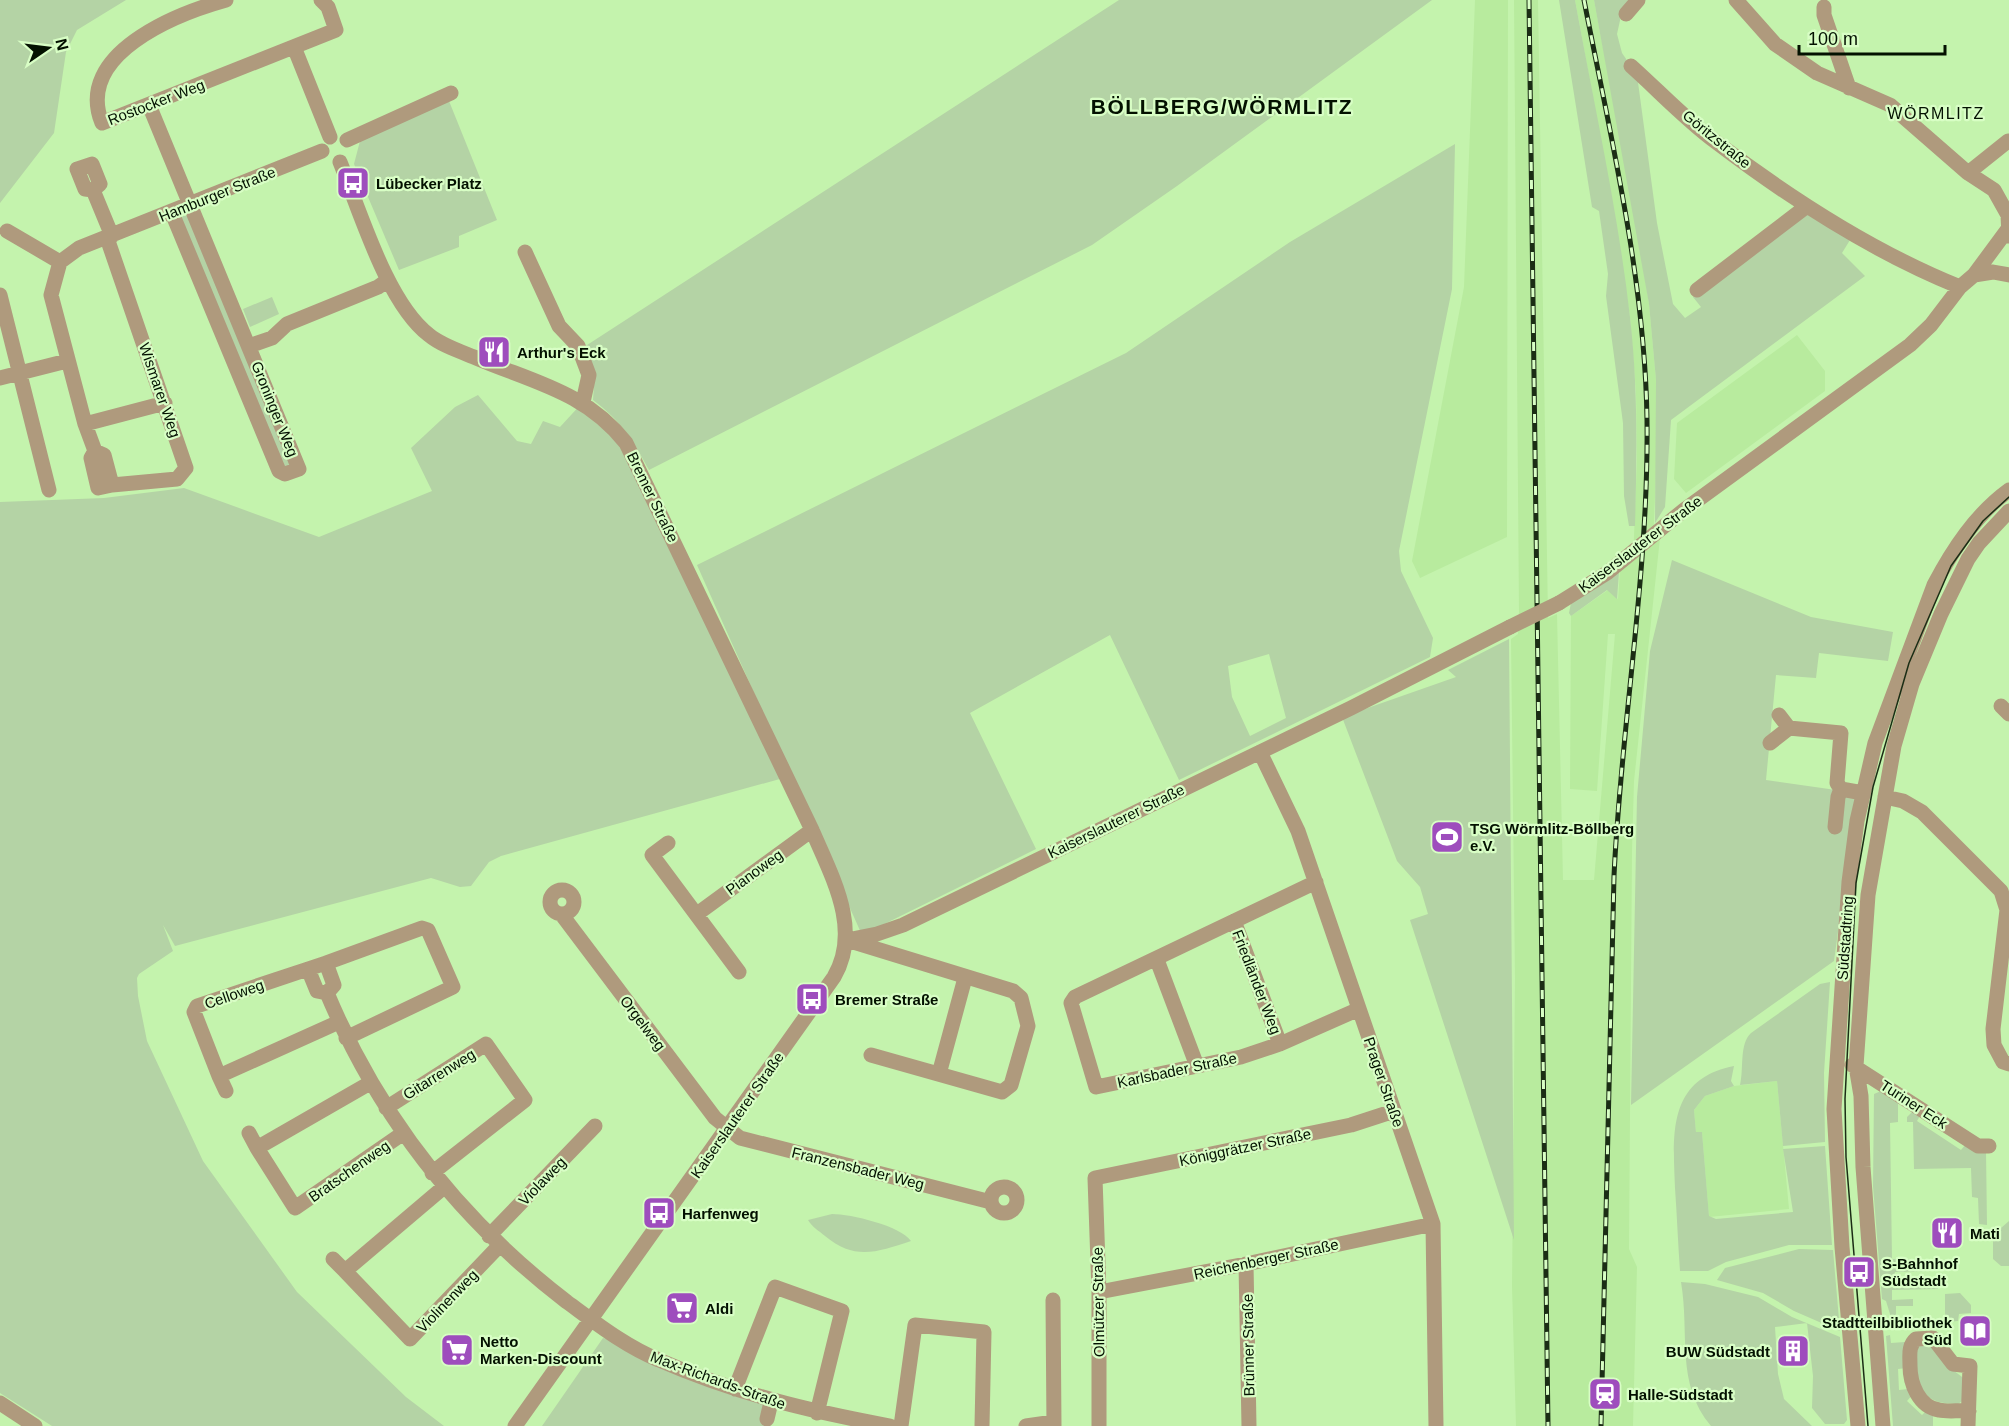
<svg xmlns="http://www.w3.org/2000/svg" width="2009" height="1426" viewBox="0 0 2009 1426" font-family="Helvetica,sans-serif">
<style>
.built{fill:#b8eb9e}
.green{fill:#b4d3a5;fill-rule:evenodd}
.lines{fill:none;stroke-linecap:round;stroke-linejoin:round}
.minor{stroke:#af9a7d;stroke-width:15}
.tram{stroke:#1b2d15;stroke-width:1.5}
.rail-casing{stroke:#1b2d15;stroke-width:5}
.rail{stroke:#d8fec5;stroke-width:3;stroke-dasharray:9;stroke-linecap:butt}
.minor-bridge{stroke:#af9a7d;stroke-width:15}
.labels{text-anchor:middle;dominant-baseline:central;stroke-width:4.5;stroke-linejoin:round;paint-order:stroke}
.street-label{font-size:15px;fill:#031100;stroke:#d8fec5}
.poi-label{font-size:15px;font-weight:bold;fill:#031100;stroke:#d8fec5;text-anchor:start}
.neighbourhood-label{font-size:16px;letter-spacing:1.5px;fill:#031100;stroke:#d8fec5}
.district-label{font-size:21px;font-weight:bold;letter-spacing:1.5px;fill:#031100;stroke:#d8fec5}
</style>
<rect width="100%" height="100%" fill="#c4f3ad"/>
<path class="built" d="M1475,0H1508L1507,537L1420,578L1412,561L1464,287Z
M1514,0H1538L1548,618L1557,614L1563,880H1594L1615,634H1608L1597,791L1570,789L1571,616L1608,590L1618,599L1620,571L1633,561L1637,461L1636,392L1630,317L1615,217L1575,0H1594L1636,221L1649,304L1656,380L1657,452L1653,543L1660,538L1634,781L1632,851L1629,1249L1637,1267L1633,1426H1516L1512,1287L1515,978L1511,639L1518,634L1519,612Z
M1797,335L1825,371V391L1686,493L1674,479L1677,423Z
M1777,1081L1789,1209L1709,1217L1702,1132H1696L1694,1110L1705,1096L1734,1086Z"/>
<path class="green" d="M0,0H126L77,30L66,52L54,133L0,203Z
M1119,0H1432L1177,186L1092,245L649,470C633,440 621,421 593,400L595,371L584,347Z
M1559,0H1575C1594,105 1618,211 1630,317C1638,387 1637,456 1635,526H1629L1624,496L1623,423L1606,296L1608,274L1599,211L1592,207Z
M1594,0H1635L1621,16L1617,34L1622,53L1637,75L1657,223L1673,304L1685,318L1701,307L1693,297L1808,213L1850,240L1842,253L1865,276L1671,420L1665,507L1655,523L1656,380L1649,304Z
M449,101L497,220L459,236V247L399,270L354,164L360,141Z
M1455,144L1452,289L1399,551L1401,571L1433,638L1430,657L1179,780L1110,635L970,713L1036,849L862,935L697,565L1126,353L1290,242ZM1269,654L1286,718L1250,736L1232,697L1228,666Z
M183,216H188L292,464L284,468L179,222Z
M272,297L279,314L250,327L243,309Z
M478,395L517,441L531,444L543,421L560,427L583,402L609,421L787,777L501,856L489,862L471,886L460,887L431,878L175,946L163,925L173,951L139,974L137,978L138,996L147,1041L203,1161L297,1292L406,1397L444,1426H52L0,1393V502L104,498L184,488L319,537L432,491L411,448L455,407Z
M1672,560L1811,617L1893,632L1888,661L1819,653L1816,678L1776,675L1766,780L1857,793L1834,961L1631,1105L1637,797L1650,651Z
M1619,572L1617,599L1607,590L1571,616L1569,613L1571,603Z
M1509,639L1514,1240L1410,920L1428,914L1420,887L1397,861L1342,717L1456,677L1448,670Z
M1830,982L1824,1073L1825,1142L1783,1146L1777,1081L1740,1085C1744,1069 1739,1044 1751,1033L1820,984Z
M1734,1066L1731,1081L1734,1086L1705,1096L1694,1110L1696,1132H1702L1709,1216L1716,1219L1793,1212L1783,1149L1825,1146L1832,1245H1789L1726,1262L1708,1271H1680C1678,1244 1677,1216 1675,1188C1673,1135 1667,1079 1734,1066Z
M1881,1091L1898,1103V1122L1890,1123L1892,1259H1919L1920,1264H1925V1271L1895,1272L1894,1278L1938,1277V1289L1892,1290V1300L1913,1299V1306H1896V1322H1905L1904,1328L1894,1327L1886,1301L1882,1299L1873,1186L1874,1094Z
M1913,1111L1921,1114L1917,1121L1961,1150L1966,1144L1986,1151L1987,1225L1979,1224L1978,1198L1972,1197L1971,1168L1914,1169L1913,1122H1907V1117Z
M832,1214C851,1214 901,1226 911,1241C877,1252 855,1261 825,1236C818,1230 813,1228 808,1220Z
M2009,1221V1266H2001L1993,1259V1235Z
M1799,1249L1833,1250L1840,1331L1794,1311L1763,1293L1717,1280L1725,1268Z
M1681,1282L1705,1284L1758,1297L1792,1317L1840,1337L1847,1420L1844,1424H1825L1812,1408L1813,1376L1807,1323L1775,1327L1778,1374L1784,1399L1812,1426H1711C1675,1383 1690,1335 1681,1282Z
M1960,1293L1971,1305V1313L1959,1314L1958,1321L1945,1322V1294Z
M1890,1335L1891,1343L1905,1342L1907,1368L1898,1369L1899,1390L1908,1389L1913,1394L1907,1401L1922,1415L1928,1409L1933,1415V1426H1893L1886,1336Z
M603,1338L627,1344L771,1402L766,1426H542Z
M1924,1341L1935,1342L1945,1364L1966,1380L1965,1399L1958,1404C1917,1404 1916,1384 1916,1349Z"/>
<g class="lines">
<path class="minor" d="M226,0C176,14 74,54 102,123L336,30L328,7L321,0
M1736,0L1775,44L1817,73L1890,105L1968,173L1994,190L2008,215L2009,236
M1824,7V15L1849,88
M1626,14L1638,0
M294,47L330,137
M1631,66C1659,91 1686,120 1716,142C1791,199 1873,252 1960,287
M149,105L299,469L285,474L279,471L172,213
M347,140L451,93
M340,162C360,211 387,303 429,335C441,345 459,351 474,357C532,382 585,391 626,443L812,830C832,877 862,929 834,977L515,1426
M92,164L100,184L93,190L85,189L77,169Z
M1968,173L2008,141
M93,190L112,236
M7,231L60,262
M107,238L186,468L177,479L112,485
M525,252L559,326L578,346L589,375L583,402
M1974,275L2008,229
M1697,290L1807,206
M0,295L49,490
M249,346L272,338L287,324L378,287L388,280
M0,378L67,361
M85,424L165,403
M95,451L104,455L112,485L98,488L91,458L95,451L85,424L51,295L60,262L79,248L322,151
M1559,603L1607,573L1684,510L1910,345L1931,325L1960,287L1974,275L1993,272L2009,275
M2001,706L2009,714
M1779,715L1789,728L1841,733L1837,783L1841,789L1863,793
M1770,743L1789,728
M1260,752L1298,831L1433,1224L1436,1426
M1885,797L1903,801L1922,812L2001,891L2007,910L1993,1029L1994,1045L2003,1062L2009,1064
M1835,827L1838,797L1841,789
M668,843L652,855L739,972
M1316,882L1075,997L1071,1003L1096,1087L1241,1057L1280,1044L1359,1009
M550 902a12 12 0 1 1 24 0a12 12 0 1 1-24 0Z
M697,914L812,830
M562,915L715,1118L740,1138L991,1202
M1234,921L1280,1044
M847,940L877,934L903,925L1351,708L1510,627
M847,940L1013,991L1021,998L1028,1026L1011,1085L1002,1092L871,1055
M1157,960L1197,1066
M326,963L422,928L428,930L453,987L346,1038
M308,969L197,1006L194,1012L219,1076L339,1022
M327,993L317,991L308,969L326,963L334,985L327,993C379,1117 460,1220 567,1302C596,1323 625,1346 659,1360C734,1393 809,1411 890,1426
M1852,1065L1978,1146H1989
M939,1074L965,978
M219,1076L226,1091
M370,1083L257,1148L295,1208L402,1134
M386,1108L486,1044L525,1100L432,1173
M249,1133L257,1148
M444,1187L345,1271L410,1339L499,1246
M991 1200a13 13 0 1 1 26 0a13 13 0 1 1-26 0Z
M489,1236L595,1126
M333,1259L345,1271
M1246,1264L1249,1426
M1099,1292L1246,1264L1433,1224
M1053,1300L1054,1426
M735,1389L775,1287L842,1311L817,1413
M0,1403L35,1426
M767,1419L771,1402
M901,1426L915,1325L984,1332L982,1426
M1026,1426L1054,1422
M1099,1426V1292L1095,1178L1351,1125L1394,1111
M1858,1426L1842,1247L1834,1109L1849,882L1857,821L1875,743L1934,585C1953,549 1976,514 2009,490
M1883,1426L1863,1167L1861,1096L1856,1066L1868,895L1894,746L1912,684L1941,614L1968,559L1979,543L2009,511
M1968,1426L1970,1366L1953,1364L1933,1338L1916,1339C1908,1346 1910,1355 1910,1366C1910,1384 1919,1407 1939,1410C1948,1412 1959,1410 1969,1411"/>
<path class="tram" d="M1868,1426L1846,1157L1845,1099L1856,883L1873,787L1909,663L1951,566L1983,521L2009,497"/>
<defs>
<path id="rail" d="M1529,0L1548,1426
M1584,0C1611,139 1645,279 1647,420C1649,573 1621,724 1614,876L1601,1426"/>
</defs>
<use href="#rail" class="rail-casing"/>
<use href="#rail" class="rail"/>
<path class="minor-bridge" d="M1510,627L1559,603"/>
</g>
<defs>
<symbol id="bus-square" viewBox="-11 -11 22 22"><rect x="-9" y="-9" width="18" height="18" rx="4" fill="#9e4dbd" stroke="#d8fec5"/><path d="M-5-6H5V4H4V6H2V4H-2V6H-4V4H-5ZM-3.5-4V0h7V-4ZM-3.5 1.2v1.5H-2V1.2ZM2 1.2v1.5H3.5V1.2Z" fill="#fff"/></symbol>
<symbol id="restaurant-square" viewBox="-11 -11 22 22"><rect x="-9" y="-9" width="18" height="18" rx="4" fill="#9e4dbd" stroke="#d8fec5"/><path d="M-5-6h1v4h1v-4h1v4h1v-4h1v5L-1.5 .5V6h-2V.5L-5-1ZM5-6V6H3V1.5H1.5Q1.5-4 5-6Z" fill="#fff"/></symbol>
<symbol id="stadium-square" viewBox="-11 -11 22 22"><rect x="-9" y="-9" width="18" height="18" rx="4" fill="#9e4dbd" stroke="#d8fec5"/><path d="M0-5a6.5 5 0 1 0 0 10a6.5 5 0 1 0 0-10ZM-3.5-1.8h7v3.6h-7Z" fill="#fff"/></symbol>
<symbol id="supermarket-square" viewBox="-11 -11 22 22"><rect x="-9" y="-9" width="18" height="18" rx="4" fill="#9e4dbd" stroke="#d8fec5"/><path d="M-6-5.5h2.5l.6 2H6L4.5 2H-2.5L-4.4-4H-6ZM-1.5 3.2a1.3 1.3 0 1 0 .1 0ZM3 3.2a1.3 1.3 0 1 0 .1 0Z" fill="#fff"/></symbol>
<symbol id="library-square" viewBox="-11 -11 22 22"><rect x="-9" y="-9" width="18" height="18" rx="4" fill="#9e4dbd" stroke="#d8fec5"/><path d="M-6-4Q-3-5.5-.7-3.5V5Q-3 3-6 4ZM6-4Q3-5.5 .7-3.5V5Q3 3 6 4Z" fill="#fff"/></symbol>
<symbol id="building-square" viewBox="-11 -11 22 22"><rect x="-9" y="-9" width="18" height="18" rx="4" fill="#9e4dbd" stroke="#d8fec5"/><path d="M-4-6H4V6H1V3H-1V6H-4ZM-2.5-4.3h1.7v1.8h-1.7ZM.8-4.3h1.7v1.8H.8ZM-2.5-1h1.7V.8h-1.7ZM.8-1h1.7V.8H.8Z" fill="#fff"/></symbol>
<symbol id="station-square" viewBox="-11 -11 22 22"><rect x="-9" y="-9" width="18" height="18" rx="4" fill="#9e4dbd" stroke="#d8fec5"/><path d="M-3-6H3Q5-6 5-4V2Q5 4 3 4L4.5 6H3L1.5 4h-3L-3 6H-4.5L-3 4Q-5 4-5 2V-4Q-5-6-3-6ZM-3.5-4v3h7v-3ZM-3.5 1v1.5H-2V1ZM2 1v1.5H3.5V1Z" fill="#fff"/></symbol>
</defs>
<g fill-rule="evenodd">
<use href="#bus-square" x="334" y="164" width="38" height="38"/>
<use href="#restaurant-square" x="475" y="333" width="38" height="38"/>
<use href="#stadium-square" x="1428" y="818" width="38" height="38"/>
<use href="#bus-square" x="793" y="980" width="38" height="38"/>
<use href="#bus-square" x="640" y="1194" width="38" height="38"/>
<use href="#restaurant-square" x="1928" y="1214" width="38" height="38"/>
<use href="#bus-square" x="1840" y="1253" width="38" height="38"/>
<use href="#supermarket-square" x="663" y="1289" width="38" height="38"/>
<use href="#library-square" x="1956" y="1312" width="38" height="38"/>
<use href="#supermarket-square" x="438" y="1331" width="38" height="38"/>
<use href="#building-square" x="1774" y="1332" width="38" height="38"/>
<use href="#station-square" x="1586" y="1375" width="38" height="38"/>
</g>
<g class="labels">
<g class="street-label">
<text transform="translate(156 102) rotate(-21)">Rostocker Weg</text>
<text transform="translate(1717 139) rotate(39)">Göritzstraße</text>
<text transform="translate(217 194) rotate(-22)">Hamburger Straße</text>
<text transform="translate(160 390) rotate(71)">Wismarer Weg</text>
<text transform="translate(275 409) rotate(68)">Groninger Weg</text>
<text transform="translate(653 497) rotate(64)">Bremer Straße</text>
<text transform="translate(1640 544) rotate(-37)">Kaiserslauterer Straße</text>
<text transform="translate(1116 821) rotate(-26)">Kaiserslauterer Straße</text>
<text transform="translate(754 872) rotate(-36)">Pianoweg</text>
<text transform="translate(1845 938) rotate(-86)">Südstadtring</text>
<text transform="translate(1257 982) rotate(69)">Friedländer Weg</text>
<text transform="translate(234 994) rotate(-19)">Celloweg</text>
<text transform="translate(643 1023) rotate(53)">Orgelweg</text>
<text transform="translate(1177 1070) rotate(-12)">Karlsbader Straße</text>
<text transform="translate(439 1074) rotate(-32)">Gitarrenweg</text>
<text transform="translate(1384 1082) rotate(71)">Prager Straße</text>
<text transform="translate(1914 1104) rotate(33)">Turiner Eck</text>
<text transform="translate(737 1115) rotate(-55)">Kaiserslauterer Straße</text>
<text transform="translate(1245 1147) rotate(-12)">Königgrätzer Straße</text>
<text transform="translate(858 1168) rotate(14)">Franzensbader Weg</text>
<text transform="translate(349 1171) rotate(-35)">Bratschenweg</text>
<text transform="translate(542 1181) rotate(-46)">Violaweg</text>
<text transform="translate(1266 1259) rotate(-12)">Reichenberger Straße</text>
<text transform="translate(447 1301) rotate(-46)">Violinenweg</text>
<text transform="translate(1098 1302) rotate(-91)">Olmützer Straße</text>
<text transform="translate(1248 1345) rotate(-91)">Brünner Straße</text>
<text transform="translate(718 1380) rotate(20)">Max-Richards-Straße</text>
</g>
<g class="poi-label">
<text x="376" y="183">Lübecker Platz</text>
<text x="517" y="352">Arthur's Eck</text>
<text x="1470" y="828">TSG Wörmlitz-Böllberg<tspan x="1470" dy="17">e.V.</tspan></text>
<text x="835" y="999">Bremer Straße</text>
<text x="682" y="1213">Harfenweg</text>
<text x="1970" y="1233">Mati</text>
<text x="1882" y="1263">S-Bahnhof<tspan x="1882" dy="17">Südstadt</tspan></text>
<text x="705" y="1308">Aldi</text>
<text x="1952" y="1322" text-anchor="end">Stadtteilbibliothek<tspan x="1952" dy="17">Süd</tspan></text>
<text x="480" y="1341">Netto<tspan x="480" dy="17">Marken-Discount</tspan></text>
<text x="1770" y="1351" text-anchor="end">BUW Südstadt</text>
<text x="1628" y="1394">Halle-Südstadt</text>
</g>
<g class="neighbourhood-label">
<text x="1936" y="113">WÖRMLITZ</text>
</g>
<g class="district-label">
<text x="1222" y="106">BÖLLBERG/WÖRMLITZ</text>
</g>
</g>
<g transform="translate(48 48) rotate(76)" stroke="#d8fec5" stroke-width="4.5" paint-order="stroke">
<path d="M0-4.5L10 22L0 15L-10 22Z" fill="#031100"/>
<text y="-9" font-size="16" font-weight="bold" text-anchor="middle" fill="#031100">N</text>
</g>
<path d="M1799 45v9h146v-9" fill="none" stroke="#031100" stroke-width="3"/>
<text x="1808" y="45" font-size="18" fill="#031100" stroke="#d8fec5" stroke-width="4.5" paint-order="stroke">100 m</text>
</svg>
